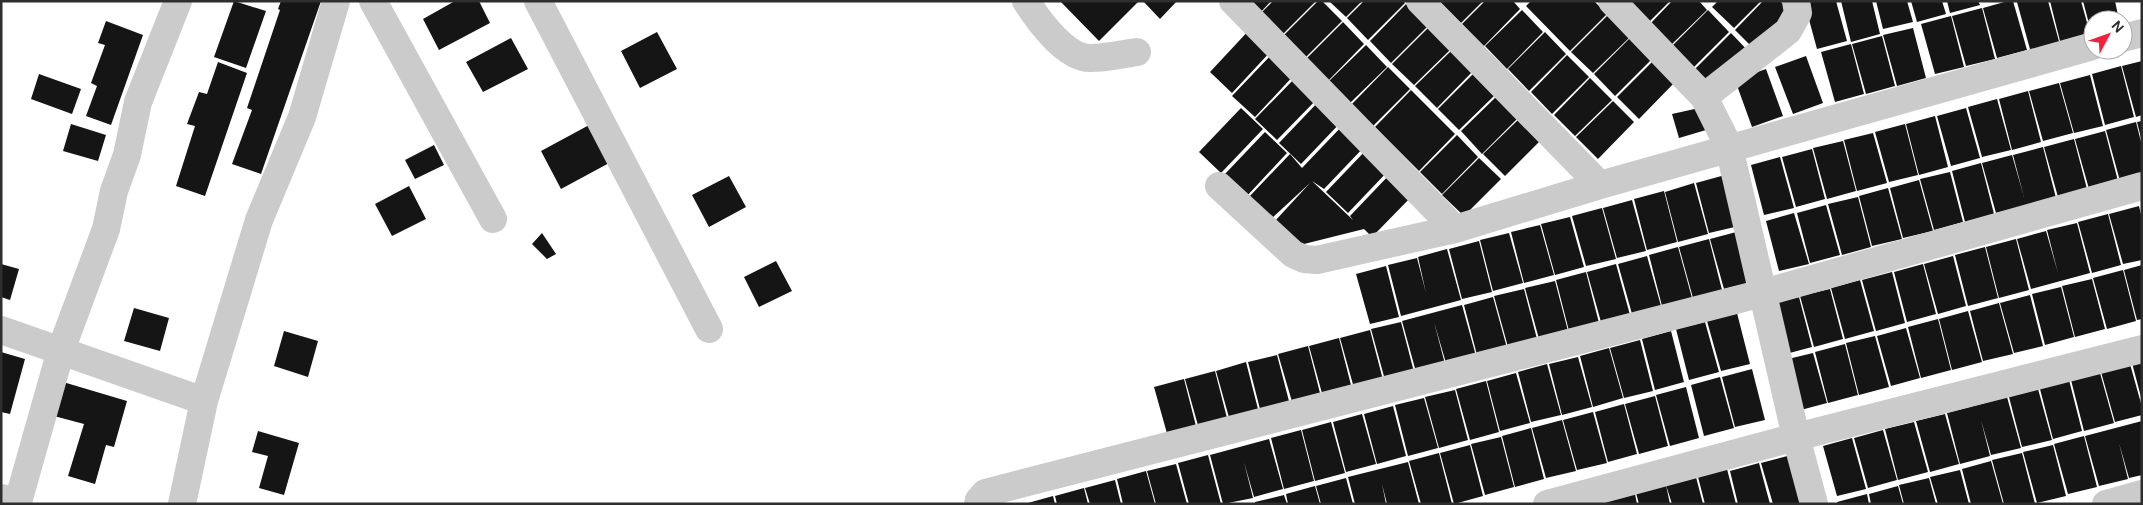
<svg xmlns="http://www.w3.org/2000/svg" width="2143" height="505" viewBox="0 0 2143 505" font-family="'DM Sans',sans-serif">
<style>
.building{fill:#151515}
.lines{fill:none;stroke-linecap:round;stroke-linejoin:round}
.minor{stroke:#cbcbcb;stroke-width:28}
.tertiary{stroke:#cbcbcb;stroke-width:28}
</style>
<rect width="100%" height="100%" fill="#fff"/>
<path class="building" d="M234,1L266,11L246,68L214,57Z
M281,1H321L261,174L232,164L252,110L247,108L280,10L278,9Z
M455,1H479L490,23L439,50L423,19Z
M1060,1H1139L1099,41Z
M1143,1H1177L1160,19Z
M1248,1H1271L1260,13Z
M1273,1H1316L1282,35L1260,14Z
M1318,1H1322L1342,21L1305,58L1283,36Z
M1329,1H1362L1346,17Z
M1364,1H1403L1405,3L1368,40L1347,18Z
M1439,1H1483L1461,23Z
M1485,1H1513L1520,9L1484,46L1462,24Z
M1531,1H1594L1607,14L1570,51L1526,6Z
M1625,1H1670L1647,24Z
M1672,1H1699L1707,10L1670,46L1649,25Z
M1718,1H1761L1734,28L1712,7Z
M1763,1H1780L1793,14L1756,51L1735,30Z
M1804,1H1836L1847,41L1817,49Z
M1841,1H1872L1880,34L1851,42Z
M1876,1H1907L1913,22L1883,29Z
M1911,1H1942L1946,14L1917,22Z
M1947,1H1978L1980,5L1950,13Z
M2008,1H2013L2027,50L1997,58L1983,8Z
M2048,1L2060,45L2031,53L2017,2Z
M2050,1H2081L2091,37L2061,45Z
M2083,1H2115L2119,20H2093L2092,35Z
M1406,4L1428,26L1391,63L1370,41Z
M1982,8L1995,59L1966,66L1952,16Z
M1522,10L1543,32L1507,69L1485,46Z
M1708,10L1729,32L1692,69L1671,47Z
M1608,15L1630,37L1593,73L1571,52Z
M1951,16L1964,67L1935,74L1921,24Z
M106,21L143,35L111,125L86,116L97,86L91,83L105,45L98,43Z
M1343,22L1364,44L1328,81L1306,59Z
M1429,27L1451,49L1414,85L1392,64Z
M1251,28L1273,49L1232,93L1210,72Z
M1913,28L1926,78L1897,86L1883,35Z
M657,32L677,69L640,88L621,51Z
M1545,32L1566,54L1529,91L1508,69Z
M1731,33L1752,55L1712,86L1694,70Z
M1882,36L1895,86L1866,94L1852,44Z
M1631,37L1652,59L1615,96L1594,74Z
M511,38L528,69L483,92L466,62Z
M1851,44L1864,94L1835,102L1821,52Z
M1366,45L1387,67L1350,103L1329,81Z
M1452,50L1473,71L1437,108L1415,86Z
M1274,52L1296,73L1255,117L1232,96Z
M1567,55L1589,77L1552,114L1531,92Z
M1806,56L1823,103L1793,114L1775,67Z
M1654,60L1675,82L1639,119L1617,97Z
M2142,61V115L2136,117L2122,66Z
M218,62L247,73L205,196L176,186L195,126L187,124L199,92L207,94Z
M2121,66L2134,117L2105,125L2092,74Z
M1388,67L1410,89L1373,126L1352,104Z
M1766,69L1783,116L1752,127L1735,80Z
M1475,72L1496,94L1459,130L1438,109Z
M39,74L81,89L72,114L31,99Z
M2090,75L2103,126L2074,133L2060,83Z
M1297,76L1319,97L1277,140L1255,119Z
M1590,78L1612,100L1575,136L1554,115Z
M2059,83L2073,133L2043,141L2029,91Z
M1411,90L1455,134L1419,171L1375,127Z
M2028,91L2041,142L2012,150L1999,99Z
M1498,95L1519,117L1482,154L1461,131Z
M1321,99L1343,120L1301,164L1279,143Z
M1997,99L2011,150L1982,157L1968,107Z
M1613,101L1634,122L1598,159L1576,137Z
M1241,108L1263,129L1221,173L1199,152Z
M1699,108L1706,130L1679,138L1672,114Z
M1966,108L1980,158L1951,166L1937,116Z
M1935,116L1948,167L1919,175L1906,124Z
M1520,118L1542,139L1505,176L1483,154Z
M2142,121V138H2141L2137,122Z
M2136,122L2142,146V175L2120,181L2106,130Z
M71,124L106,135L98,161L63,151Z
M591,124L611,162L561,189L541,151Z
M1344,124L1366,145L1324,189L1312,181L1353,220L1350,216L1392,172L1414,194L1372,237L1364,229L1300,245L1275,221L1310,183L1271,219L1248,198L1290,154L1302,168Z
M1905,124L1918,175L1889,182L1875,132Z
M2105,131L2118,181L2089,189L2075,139Z
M1265,132L1287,153L1246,197L1224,175Z
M1873,133L1887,183L1857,191L1844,140Z
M1457,135L1478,157L1442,194L1420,172Z
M2074,139L2087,189L2058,197L2044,147Z
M1843,141L1856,191L1827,199L1813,148Z
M434,145L444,165L415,179L405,160Z
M2043,147L2056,198L1996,213L1982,163L2012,155L2024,197L2013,155Z
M1368,148L1390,169L1348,213L1326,192Z
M1812,149L1825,199L1796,207L1782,157Z
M1780,157L1794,208L1764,215L1751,165Z
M1479,158L1501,179L1464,216L1442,195Z
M1981,163L1994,214L1965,222L1952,171Z
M1950,172L1963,222L1934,230L1920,179Z
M1725,175L1739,226L1709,233L1696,183Z
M729,176L746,207L709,227L692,195Z
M1919,180L1933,231L1903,238L1890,188Z
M1694,183L1708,234L1678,242L1665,192Z
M409,186L426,219L392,236L375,204Z
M1888,188L1902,239L1872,246L1859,196Z
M1664,191L1677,242L1647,250L1634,199Z
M1858,197L1871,247L1842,255L1828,204Z
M1632,200L1646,251L1617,258L1603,208Z
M1826,205L1840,255L1810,263L1797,213Z
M2139,206L2142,219V260L2123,264L2109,214Z
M1602,208L1616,259L1586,266L1572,216Z
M1794,213L1809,264L1779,271L1766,221Z
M2108,214L2121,265L2092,273L2078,222Z
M1570,217L1584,267L1555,275L1541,224Z
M2077,223L2090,273L2031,289L2017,239L2046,231L2058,273L2047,230Z
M1540,225L1554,275L1524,283L1511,232Z
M1740,231L1753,282L1724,289L1710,239Z
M542,233L556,254L547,259L532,244Z
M1509,233L1523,283L1493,291L1480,240Z
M1709,239L1722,290L1693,298L1679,247Z
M2016,239L2029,290L1999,298L1986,247Z
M1479,241L1492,292L1462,299L1449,249Z
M1678,247L1692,298L1662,306L1649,255Z
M1985,247L1998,298L1968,306L1955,255Z
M1447,249L1461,300L1401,316L1388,265L1417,258L1426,293L1418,257Z
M1647,256L1661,306L1632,314L1618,264Z
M1953,256L1966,306L1938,314L1924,264Z
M776,261L792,291L759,307L744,277Z
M1,264L19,269L10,300L1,297Z
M1616,264L1630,315L1601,322L1587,272Z
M1923,264L1936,314L1907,322L1894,272Z
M2142,265V319L2137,320L2124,270Z
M1386,266L1399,317L1370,324L1356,274Z
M2123,270L2136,321L2107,329L2093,278Z
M1586,272L1599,323L1569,331L1556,280Z
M1892,272L1905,323L1876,331L1862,280Z
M2092,279L2105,329L2075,337L2062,286Z
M1860,280L1874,331L1845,339L1831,288Z
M1555,281L1568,331L1539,339L1525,288Z
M2061,287L2074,337L2045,345L2032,294Z
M1524,289L1537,339L1508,347L1494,296Z
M1830,289L1843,339L1814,347L1800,296Z
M2030,295L2043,346L2014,353L2000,303Z
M1493,297L1507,348L1477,355L1464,305Z
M1799,297L1812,347L1782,355L1769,304Z
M1999,303L2013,354L1983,361L1970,311Z
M1462,305L1476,356L1446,363L1434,322L1445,364L1416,372L1402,321Z
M134,308L169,318L160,351L124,341Z
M1968,311L1982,362L1952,370L1939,319Z
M1737,313L1750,364L1721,371L1707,321Z
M1938,319L1951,370L1921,378L1908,327Z
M1401,322L1414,372L1385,380L1371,329Z
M1705,322L1719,372L1689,380L1676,329Z
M1906,328L1920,378L1891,386L1877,336Z
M1370,330L1383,380L1354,388L1340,338Z
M284,331L318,341L308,377L274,366Z
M1671,331L1684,382L1655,390L1642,339Z
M1875,336L1889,387L1859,395L1846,343Z
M1339,338L1352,389L1323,397L1309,346Z
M1640,340L1653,391L1624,398L1610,348Z
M1845,344L1858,395L1828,403L1815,352Z
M1308,346L1321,397L1293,405L1278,354Z
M1609,348L1623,398L1593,407L1580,356Z
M1,352L25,359L10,414L1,412Z
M1813,353L1827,403L1797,411L1784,360Z
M1277,355L1290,405L1261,413L1248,362Z
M1578,357L1592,407L1562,415L1549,364Z
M2142,361V397H2141L2132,363Z
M1246,362L1259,413L1230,421L1216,371Z
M1547,364L1561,415L1531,422L1518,372Z
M2130,364L2142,407V415L2115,422L2101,372Z
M1752,369L1765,420L1735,427L1722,377Z
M1215,371L1228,422L1199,429L1185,379Z
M1516,373L1530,423L1500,431L1487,381Z
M2100,373L2114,423L2084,431L2071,380Z
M1720,377L1734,428L1704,436L1691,385Z
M1184,379L1197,430L1168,437L1154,387Z
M2069,380L2082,431L2053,439L2040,389Z
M1486,381L1499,432L1470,440L1456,389Z
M63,382L127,401L114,447L106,445L95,484L68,476L84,424L54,416Z
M1686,387L1699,438L1670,446L1656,395Z
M2038,389L2052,440L2022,447L2009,397Z
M1455,390L1468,440L1439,448L1425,397Z
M1655,396L1668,446L1639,454L1625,404Z
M2007,397L2021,448L1991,455L1981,420L1990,456L1960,464L1947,413Z
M1424,398L1438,448L1408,456L1395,405Z
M1624,404L1637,454L1608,462L1595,412Z
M1393,406L1406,456L1377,464L1364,414Z
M1593,412L1607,463L1577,470L1563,420Z
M1362,414L1376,464L1346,472L1333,422Z
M1945,414L1959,464L1930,472L1916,421Z
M1562,420L1576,471L1546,478L1532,428Z
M2142,421V475L2129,478L2119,443L2128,479L2099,486L2085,436Z
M1331,422L1345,473L1315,481L1302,430Z
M1914,422L1928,472L1898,480L1885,429Z
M1531,428L1544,479L1515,487L1502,436Z
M1301,430L1314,481L1284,489L1271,438Z
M1883,430L1897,480L1868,488L1854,438Z
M258,431L299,443L284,495L259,488L268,456L252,452Z
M2084,436L2097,487L2068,494L2054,444Z
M1501,437L1514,487L1485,495L1471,444Z
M1852,438L1866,489L1837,496L1823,446Z
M1269,439L1283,489L1254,497L1244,462L1253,498L1223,504L1210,455Z
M1470,445L1483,496L1454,504L1440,453Z
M2053,445L2066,496L2037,503L2023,452Z
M1439,453L1452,504H1421L1409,461Z
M2022,453L2035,504H2004L1992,460Z
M1208,455L1221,504H1189L1178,463Z
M1791,455L1804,504H1773L1761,463Z
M1991,461L2003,504H1971L1962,469Z
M1408,462L1419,504H1387L1382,484L1386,504H1355L1348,477Z
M1759,463L1770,504H1738L1730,471Z
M1176,464L1187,504H1156L1147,471Z
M1727,469L1736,504H1705L1698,477Z
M1960,470L1969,504H1938L1930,477Z
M1146,471L1155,504H1123L1117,479Z
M1696,477L1703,504H1672L1666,485Z
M1346,478L1353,504H1321L1316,486Z
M1929,478L1936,504H1904L1899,485Z
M1115,480L1121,504H1090L1085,488Z
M1666,485L1670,504H1639L1636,493Z
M1315,486L1320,504H1288L1286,494Z
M1898,486L1903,504H1871L1869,494Z
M1084,488L1088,504H1057L1055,496Z
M1635,494L1637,504H1606L1605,501Z
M1867,494L1869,504H1838L1837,502Z
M1284,495L1287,504H1255V502Z
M1053,496L1055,504H1028V503Z"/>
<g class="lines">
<path class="minor" d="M373,1L493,219
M538,1L709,329
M1026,1C1038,20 1066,59 1091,58C1106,58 1122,54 1137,52
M1233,1L1455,229L1600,185
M1420,1L1600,185L2093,46
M1612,1L1704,97L1788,31L1798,13L1796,1
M2123,38L2142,33
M1704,97L1729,147L1796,437L1814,504
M1219,186L1293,254L1304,259L1317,260L1455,229
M1,330L204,401L259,220L302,117L336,1
M1,498L18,502L61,350L106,229L114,191L127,155L138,102L178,1
M182,504L204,401
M978,504L979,500L985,493L1763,293L2142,186
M2106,504L2142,494"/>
<path class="tertiary" d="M1547,504L1796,437L2142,349"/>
</g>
<rect width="2143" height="505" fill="none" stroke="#2e2e2e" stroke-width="5"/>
<g transform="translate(2108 35) rotate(49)"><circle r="24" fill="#ffffff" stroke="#ababab"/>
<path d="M0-4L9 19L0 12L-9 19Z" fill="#f2223c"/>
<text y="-8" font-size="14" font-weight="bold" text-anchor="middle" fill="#2e2e2e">N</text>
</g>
</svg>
